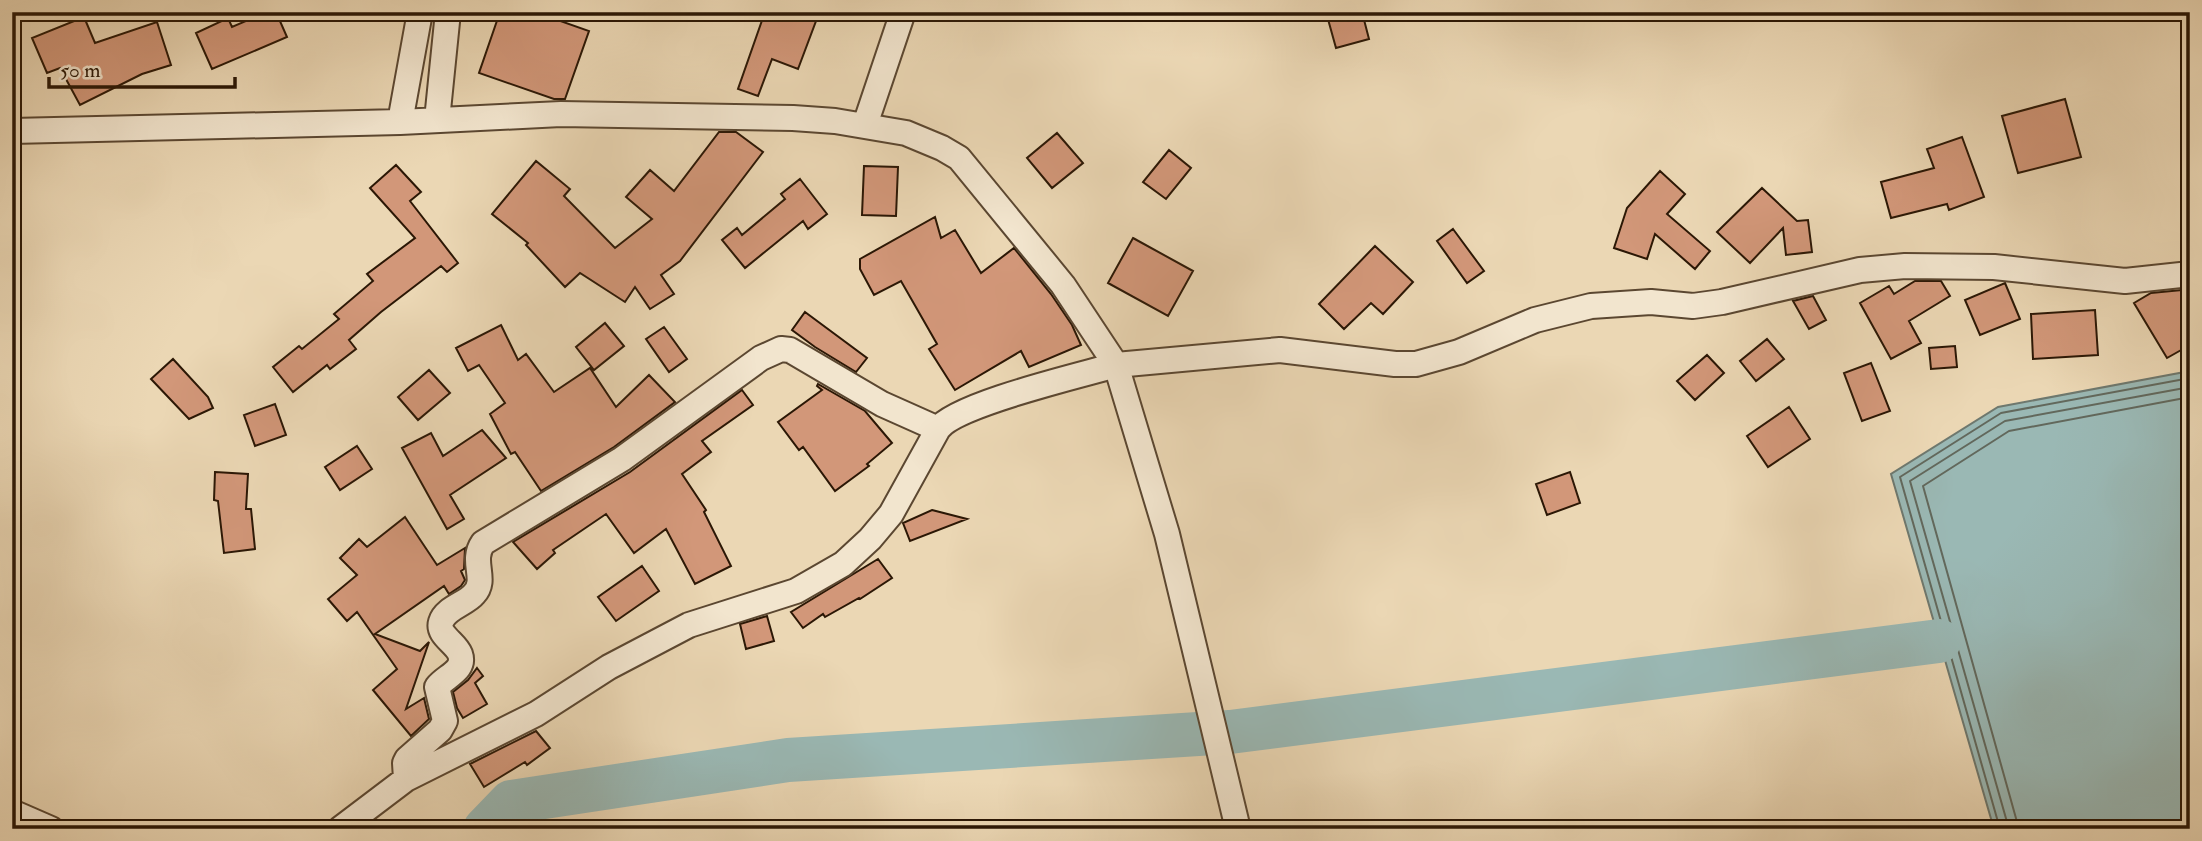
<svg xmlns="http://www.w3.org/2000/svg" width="2202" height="841" viewBox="0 0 2202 841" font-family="'IM FELL Double Pica',serif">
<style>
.water{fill:#9ab8b4;stroke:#6e786e;stroke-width:2}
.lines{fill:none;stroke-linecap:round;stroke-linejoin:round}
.shore{stroke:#62685c;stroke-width:2}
.river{stroke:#9ab8b4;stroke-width:44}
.building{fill:#d29779;stroke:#2b1705;stroke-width:2}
.minor-casing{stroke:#5b4731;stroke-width:28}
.minor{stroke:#f2e5ce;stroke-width:24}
</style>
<rect width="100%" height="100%" fill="#ebd7b4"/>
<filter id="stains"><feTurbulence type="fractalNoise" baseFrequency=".00286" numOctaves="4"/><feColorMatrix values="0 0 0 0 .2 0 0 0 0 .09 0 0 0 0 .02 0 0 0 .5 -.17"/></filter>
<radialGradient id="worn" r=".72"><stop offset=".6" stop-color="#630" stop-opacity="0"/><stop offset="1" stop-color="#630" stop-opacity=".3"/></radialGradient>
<path class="water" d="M2190,371V829H1994L1891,474L1998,407Z"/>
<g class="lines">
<path class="shore" d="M2000,829L1900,477L2001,413L2190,378
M2009,829L1910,481L2005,421L2190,387
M2019,829L1923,486L2009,431L2190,397"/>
<path class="river" d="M485,829L511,802L788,760L1230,732L1939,641"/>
</g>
<path class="building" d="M267,12H276L287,37L212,69L196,33L228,18L232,27Z
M500,12H535L589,31L565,99H554L479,73Z
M765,12H792L816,21L798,69L772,59L758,96L738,89Z
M1326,12H1362L1369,39L1336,48Z
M84,17L95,43L157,22L171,65L142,74L80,105L60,68L47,73L32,38Z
M2065,99L2081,157L2018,173L2002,116Z
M719,132H736L763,152L680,261L661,275L674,294L650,309L635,287L625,302L580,273L565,287L526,245L528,243L492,214L536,161L570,189L564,196L615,248L652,219L626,197L650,170L674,191Z
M1057,133L1083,163L1052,188L1027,158Z
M1962,137L1984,197L1949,210L1947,204L1891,218L1881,182L1934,168L1927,149Z
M1169,150L1191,168L1166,199L1143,182Z
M396,165L421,192L410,201L458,263L447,272L441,266L381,312L349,340L356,349L330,369L327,365L293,392L273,367L299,346L302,349L339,319L334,314L373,281L367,274L415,238L370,188Z
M864,166L898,167L896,216L862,215Z
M1660,171L1685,194L1667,214L1710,251L1695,269L1655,234L1647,259L1614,248L1627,208Z
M800,179L827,214L808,229L803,221L745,268L722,240L737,228L742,235L785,199L781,194Z
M1762,188L1797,221L1808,220L1812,252L1786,255L1783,228L1750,263L1717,232Z
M935,217L941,238L955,230L981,273L1014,248L1051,294L1072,325L1081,345L1029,367L1021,351L955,390L929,349L937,344L901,281L874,295L860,269V259Z
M1453,229L1484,271L1467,283L1437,241Z
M1133,238L1193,271L1168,316L1108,283Z
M1375,246L1413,282L1383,314L1371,303L1344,329L1319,304Z
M1915,281H1941L1950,296L1909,321L1921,343L1891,359L1860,303L1889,286L1894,294Z
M2005,283L2020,319L1980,335L1965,300Z
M2182,290L2190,302V345L2167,358L2134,303L2151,293Z
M1813,296L1826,320L1809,329L1793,301Z
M2095,310L2098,355L2033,359L2031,314Z
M805,312L867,358L856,372L815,347L792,330Z
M605,323L624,346L594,370L576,347Z
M501,325L518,360L526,354L554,392L590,368L616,407L649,375L675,402L614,447L541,491L515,452L511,454L490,414L505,403L479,365L468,371L456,348Z
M664,327L687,359L669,372L646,339Z
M1767,339L1784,359L1756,381L1740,361Z
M1955,346L1957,367L1931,369L1929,348Z
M1707,355L1724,373L1695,400L1677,381Z
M173,359L208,397L213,408L189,419L151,379Z
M1871,363L1890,411L1862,421L1844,373Z
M429,370L450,393L418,420L398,397Z
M818,384L865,411L892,443L867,464L869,466L835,491L803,447L799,450L778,422L822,390L817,386Z
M742,390L753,405L702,441L711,452L682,474L706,510L704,512L731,566L695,584L666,529L634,553L606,514L553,550L555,553L537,569L513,542L630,472Z
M275,404L286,435L255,446L244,415Z
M1789,407L1810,439L1768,467L1747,436Z
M482,430L506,458L450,495L464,519L447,529L402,448L431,433L443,456Z
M357,446L372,469L340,490L325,467Z
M215,472L248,474L246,509H251L255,549L224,553L218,501L214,500Z
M1570,472L1580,503L1547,515L1536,484Z
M932,510L967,519L910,541L903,523Z
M405,517L437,565L465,548L464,569L461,571L465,580L461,586L449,594L444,586L375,634L420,651L429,642L406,709L424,698L429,719L411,736L373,690L397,669L357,612L347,621L328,599L357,575L340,558L359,539L367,547Z
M878,559L892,578L860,599L859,598L825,617L823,614L803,628L791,612Z
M642,566L659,591L616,621L598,597Z
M767,616L774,641L746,649L740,624Z
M477,668L483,676L475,683L487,704L463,718L457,708L453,692L468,680Z
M536,731L550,748L527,765L525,762L484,787L470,764Z"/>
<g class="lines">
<defs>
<path id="minor" d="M437,120L448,12
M400,122L420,12
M865,125L903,12
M12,131L400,122L561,114L793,118L835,121L906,133L942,148L959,158L1063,285L1116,365L1280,350L1395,364H1416L1459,352L1535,320L1591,306L1651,302L1693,306L1722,302L1860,270L1905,266L1994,267L2125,281L2190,274
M406,779L405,763L407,759L440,730L445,721L437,687C445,676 466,671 460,654C456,643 437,635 441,622C445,608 466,604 474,594C488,579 470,562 483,543L622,459L761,358L781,349L790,350L882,404L938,429
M12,812L51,829
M340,829L406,779L536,714L609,667L689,625L796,591L843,564L870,539L891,514L938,429C956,404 1082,375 1116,365L1167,534L1238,829"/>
</defs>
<use href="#minor" class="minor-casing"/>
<use href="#minor" class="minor"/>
</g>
<rect width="2202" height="841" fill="none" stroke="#ebd7b4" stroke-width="42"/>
<rect x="14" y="14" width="2174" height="813" fill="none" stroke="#2b1705" stroke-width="3.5"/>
<rect x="21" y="21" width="2160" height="799" fill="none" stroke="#2b1705" stroke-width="2"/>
<path d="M49 77v10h186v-10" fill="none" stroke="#2b1705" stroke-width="3.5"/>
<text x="60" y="77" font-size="21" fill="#2b1705" stroke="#f2e5ce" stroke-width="5" paint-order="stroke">50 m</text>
<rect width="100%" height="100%" filter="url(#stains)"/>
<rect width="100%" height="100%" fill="url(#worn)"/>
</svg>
